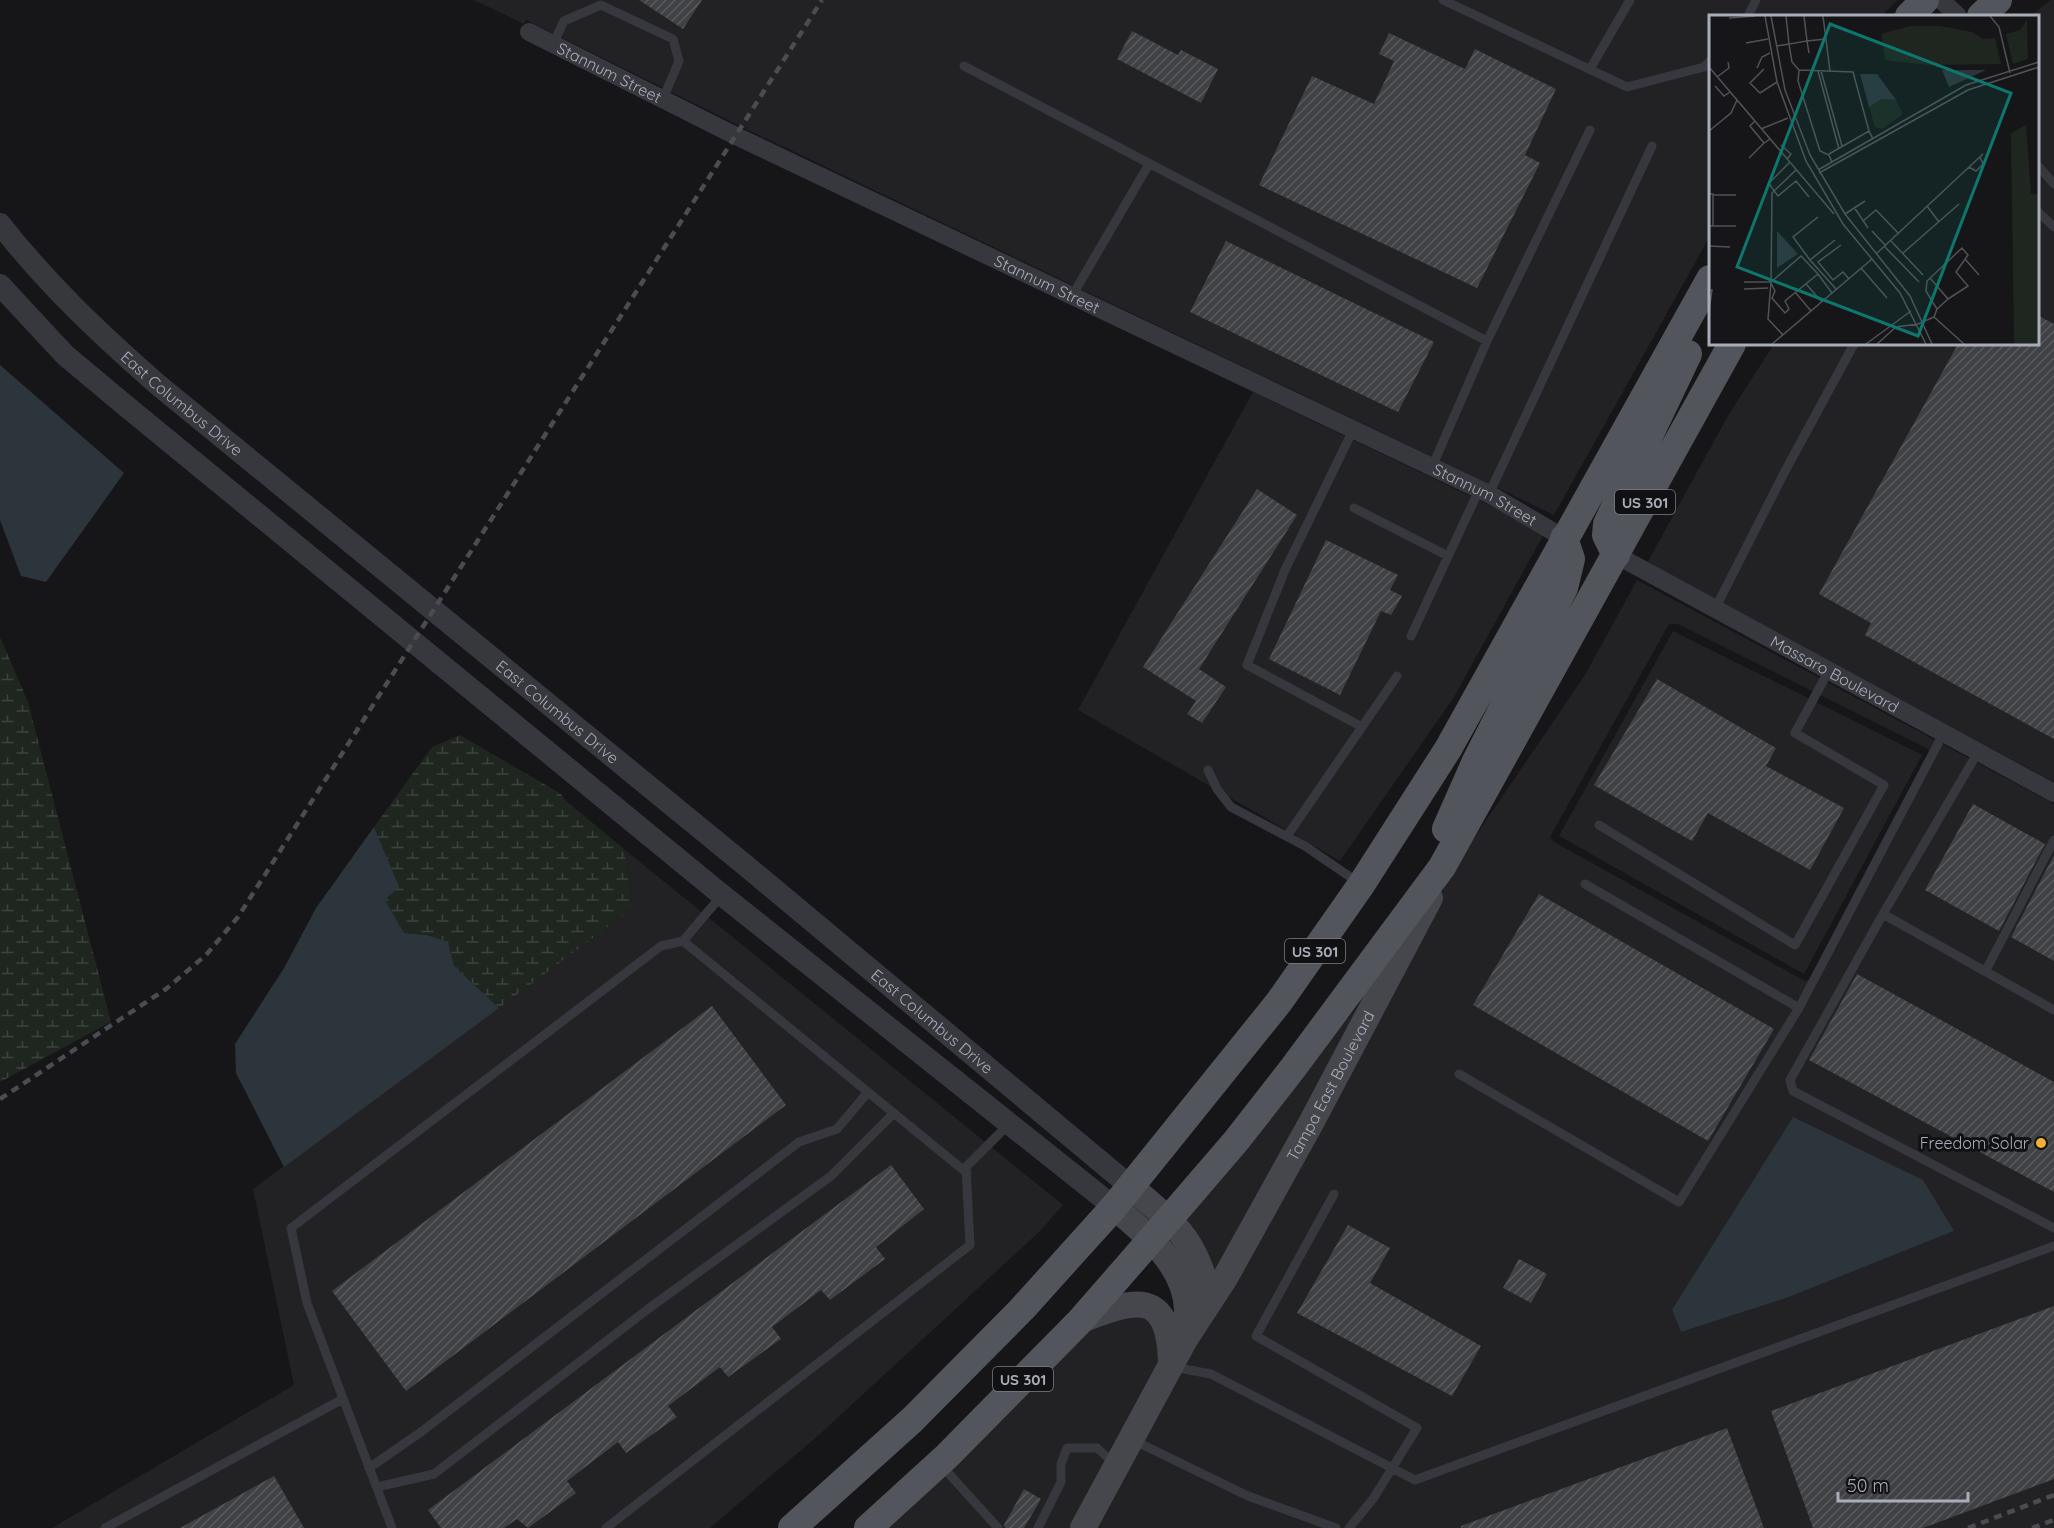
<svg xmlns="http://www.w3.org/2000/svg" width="2054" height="1528" viewBox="0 0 2054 1528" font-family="Quicksand,sans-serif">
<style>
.built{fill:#222225;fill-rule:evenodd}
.wetland{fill:url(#wetland-marsh)}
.water{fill:#2c353c}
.building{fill:url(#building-hatch)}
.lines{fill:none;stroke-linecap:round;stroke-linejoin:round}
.service{stroke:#37383d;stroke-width:9}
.minor{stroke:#37383d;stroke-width:18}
.tertiary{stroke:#37383d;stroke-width:22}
.secondary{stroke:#45474d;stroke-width:26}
.primary{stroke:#53555c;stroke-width:28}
.rail{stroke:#4a4c52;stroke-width:4.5;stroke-dasharray:8 6;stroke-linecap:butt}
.poi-dot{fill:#f2b134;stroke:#111113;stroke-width:2}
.labels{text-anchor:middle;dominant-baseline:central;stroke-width:6;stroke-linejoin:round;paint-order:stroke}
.shield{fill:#111113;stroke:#7b7e86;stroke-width:1.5}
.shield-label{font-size:15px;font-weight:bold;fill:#a8adb8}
.street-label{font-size:16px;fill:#a8adb8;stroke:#111113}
.poi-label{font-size:16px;fill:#a8adb8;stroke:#111113;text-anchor:end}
.inset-road{fill:none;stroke:#505258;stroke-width:1.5}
.view{fill:#0f766e;fill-opacity:0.15;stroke:#0f766e;stroke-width:3}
.inset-edge{fill:none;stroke:#a8adb8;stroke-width:3}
</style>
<defs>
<pattern id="wetland-marsh" width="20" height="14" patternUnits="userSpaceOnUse" patternTransform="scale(1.5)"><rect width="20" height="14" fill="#1e261f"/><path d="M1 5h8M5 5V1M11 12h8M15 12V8" fill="none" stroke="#3c433d"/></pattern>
<pattern id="building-hatch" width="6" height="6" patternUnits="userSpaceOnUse" patternTransform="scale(1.5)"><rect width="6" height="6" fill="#404145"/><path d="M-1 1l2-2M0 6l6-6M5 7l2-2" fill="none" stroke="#595a5e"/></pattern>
</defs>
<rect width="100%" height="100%" fill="#161618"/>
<path class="built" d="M474,0H1898L1881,16H1710V236L1554,515L742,127L526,20L524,24Z
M2051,0H2054V782L1647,563L1729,414L1774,344H2038V16H2030Z
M1253,392L1545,532L1454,697L1340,861L1078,710Z
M1637,580L2054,804V1528H1094L1177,1375H1181V1368L1217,1308L1222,1306L1221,1301L1399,977L1457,863L1585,675ZM1669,624H1678L1928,749L1930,753L1810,979L1805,981L1554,842L1550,837ZM1954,1231L1789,1297L1681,1332L1672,1310Z
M1673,631L1922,755L1804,974L1559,836Z
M624,849L1063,1205L1039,1232L820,1434L710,1528H52L294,1385L253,1189L633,908Z
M1361,1002L1214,1277L1183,1219Z
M1139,1313L1155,1326L1161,1365L1072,1528H881L1091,1326Z"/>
<path class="wetland" d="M0,637L28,702L111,1022L0,1082Z
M460,735L561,794L566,801L624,849L633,908L499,1008L454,966L447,942L427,935L404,933L385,900L398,887L374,827L432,747Z"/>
<path class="water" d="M0,365L124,473L46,582L21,576L0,520Z
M374,827L399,887L385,900L404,933L427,935L448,942L454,966L499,1008L284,1167L236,1073L235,1044L284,968L316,908Z
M1793,1117L1923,1180L1954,1231L1789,1297L1681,1332L1672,1310Z"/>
<path class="building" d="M639,0H702L683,29Z
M1132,31L1178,55L1181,50L1218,69L1201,103L1117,59Z
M1389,33L1465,69L1475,49L1556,89L1525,155L1540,163L1477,288L1259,185L1312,76L1374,104L1394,61L1379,54Z
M1226,241L1434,342L1398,412L1190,312Z
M2037,315L2054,324V739L1865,635L1871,623L1819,594L1958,344H2037Z
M1257,489L1297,515L1199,669L1226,687L1202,723L1187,714L1196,701L1143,667Z
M1326,540L1398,575L1390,590L1402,596L1391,615L1381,611L1340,695L1269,659Z
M1657,679L1776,748L1766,766L1844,808L1810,870L1708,813L1692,841L1594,785Z
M1973,804L2045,844L1999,931L1925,890Z
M2054,855V961L2011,937Z
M1539,894L1774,1029L1708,1141L1473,1005Z
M1857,974L2054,1082V1192L1809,1060Z
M712,1006L786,1105L406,1391L332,1291Z
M891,1165L924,1209L876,1247L885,1259L830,1300L821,1290L772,1327L781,1339L728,1377L720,1367L668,1406L677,1417L626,1453L618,1442L567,1481L576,1493L528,1528L517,1519L504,1528H441L428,1510Z
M1348,1225L1390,1248L1370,1283L1481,1346L1452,1396L1297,1313Z
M1519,1259L1547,1274L1531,1303L1503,1288Z
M2054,1306V1479L1923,1528H1813L1771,1411Z
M1727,1428L1764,1528H1461V1526Z
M274,1476L304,1528H180Z
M1024,1489L1041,1499L1024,1528H1005L1004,1525Z"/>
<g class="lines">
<path class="service" d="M1443,0L1627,87L1704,67L1710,61
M1748,16L1756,0
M553,44L564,21L601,5L673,39L679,61L663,99
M964,66L1487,341
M1590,69L1630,0
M2038,166L2054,184
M2038,212L2054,227
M1072,296L1149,164
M1353,430L1285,570L1247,665L1362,727
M1432,467L1487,341L1590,130
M1489,494L1652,146
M1354,508L1448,556
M1714,611L1784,473L1854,344
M1411,636L1479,490
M1978,752L1883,914L2054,1010
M1208,770L1217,789L1231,807L1305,846L1359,883
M1599,825L1795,945L1884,785L1795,733L1828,672
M1287,836L1397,676
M1585,884L1799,1008L1943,734
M722,895L683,941L967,1173
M1883,914L1790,1080L1793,1091L2054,1228
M1986,970L2054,840
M1459,1074L1679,1202L1799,1008
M1334,1194L1256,1336L1417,1428L1373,1499L1349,1528
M1173,1367L1211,1374L1415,1480L2054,1246
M1133,1440L1248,1496L1336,1528
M941,1465L998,1528
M369,1468L421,1432L799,1142L837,1129L868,1092
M377,1487L434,1474L648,1309L831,1176L894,1113
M105,1528L343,1399
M392,1528L307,1303L291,1228L661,946L683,941
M606,1528L970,1245L966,1167L1010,1123
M1038,1528L1061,1482V1464L1067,1448H1097L1116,1465"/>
<g class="minor">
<path d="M1941,0L1958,16"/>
<path id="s1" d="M529,32L736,136L1489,494L1564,538"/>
<path id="s2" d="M1616,555L2054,793"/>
</g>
<g class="tertiary">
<path id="s3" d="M0,224C49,286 98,332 157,384L745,865L1131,1187"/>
<path d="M0,285L65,355L126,406L722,895L1114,1207"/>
</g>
<g class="secondary">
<path d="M1131,1187C1178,1227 1195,1238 1210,1300"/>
<path d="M1114,1207C1145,1233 1186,1265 1187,1310C1187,1319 1185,1329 1184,1338"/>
<path d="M1081,1320C1136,1299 1169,1288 1171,1363"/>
<path id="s4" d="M1083,1528L1184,1341L1225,1278L1311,1123L1430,898"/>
</g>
<path class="primary" d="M1909,16L1925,0
M1981,16L1998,0
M1616,555L1606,535L1607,524L1688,354
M1446,829L1476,761L1564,588L1571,559L1564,538
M792,1528L912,1420L1022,1309L1114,1207L1279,1002L1361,885L1448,749L1710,279
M868,1528L947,1456L1081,1320L1169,1219L1236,1141L1293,1068L1442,867L1732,344"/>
<path class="rail" d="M0,1099L166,989L206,955L238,917L822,0
M1968,1528L2054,1495
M2032,1528L2054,1520"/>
</g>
<circle class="poi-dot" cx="2041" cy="1143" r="6"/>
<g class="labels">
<g class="shield">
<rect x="1615" y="490" width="60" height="24" rx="4.5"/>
<rect x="1285" y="939" width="60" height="24" rx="4.5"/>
<rect x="993" y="1367" width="60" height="24" rx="4.5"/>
</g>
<g class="shield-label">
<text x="1645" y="502">US 301</text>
<text x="1315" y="951">US 301</text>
<text x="1023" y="1379">US 301</text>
</g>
<g class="street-label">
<text stroke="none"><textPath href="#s1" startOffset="90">Stannum Street</textPath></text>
<text stroke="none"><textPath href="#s1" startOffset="576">Stannum Street</textPath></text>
<text stroke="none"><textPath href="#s3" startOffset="256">East Columbus Drive</textPath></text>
<text stroke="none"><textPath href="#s1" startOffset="1062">Stannum Street</textPath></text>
<text stroke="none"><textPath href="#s2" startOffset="249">Massaro Boulevard</textPath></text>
<text stroke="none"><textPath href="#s3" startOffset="742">East Columbus Drive</textPath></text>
<text stroke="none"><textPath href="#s3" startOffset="1228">East Columbus Drive</textPath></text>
<text stroke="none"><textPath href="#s4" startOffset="507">Tampa East Boulevard</textPath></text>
</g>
<g class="poi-label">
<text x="2029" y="1143">Freedom Solar</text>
</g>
</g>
<g transform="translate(1709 15)">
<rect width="330" height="330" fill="#161618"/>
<path d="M318,5L319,44L304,49L297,19L311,15ZM201,11H231L263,17L274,24L286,23L292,49L218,50L176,45L172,19ZM173,84L187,85L194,99L173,114L166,112L160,92ZM317,110L322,179H330V329H305L302,118Z" fill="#1e261f"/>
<path d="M233,55H277L240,72ZM151,59H168L187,85L173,84L160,92ZM68,216L89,239L68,253Z" fill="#2c353c"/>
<path class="inset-road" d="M56,1L68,67L97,146L134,209L191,278L217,329M62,1L76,75L101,140L136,199L201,281L223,329M95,1L98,26L80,29L83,47L90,55L89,66L111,136L120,140L123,147M114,1L121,56M281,1L290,12L301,58M20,3L46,1M330,3V36M37,28L59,24M67,31L80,29L77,1M100,38L98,26L117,24M0,52L125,199M48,53L53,42L61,38M55,54L41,68L51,78L68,67M90,55L144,57L160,116M109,56L130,134M112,56L133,131M8,62L20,53L19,47M6,71L15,81L21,77M46,106L41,111L55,128L61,124M52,114L79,103M0,116L22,98L28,85M72,130L82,139L78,144M120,139L160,116L164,124M40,143L55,128M81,147L60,168L63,173L69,181L87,166L100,182M260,152L267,156L274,149L271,142M109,155L257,70L330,47M110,158L259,75L330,52M0,179H4V211M4,180H27M218,191L230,207M145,192L159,213M136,199L156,186M154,206L167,195L190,219M0,211H27M163,216L177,231M126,225L101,245L127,274M182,226L214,260M132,230L109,247L124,265L134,257L140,264M0,231L21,232M176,232L210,267M194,238L250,189M167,239L274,139M256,244L270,260M101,245L84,222L109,202M152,253L178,283M221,263L239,284L228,294M35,267H62L63,178L87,155M62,268L66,276L63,283L76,298L80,294L76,286L109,259L123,278M97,269L113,287M35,274L59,273M0,275H3L0,296M86,277L102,296M225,302L228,294L217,276L218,266L253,233L259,240L247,257L259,271L239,284M225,302L255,329M74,320L59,304L62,267L92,241L109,259M63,329L163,244M157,329L202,296M168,329L187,312L209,309L225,302"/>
<path class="view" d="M121,9L302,78L209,321L28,252Z"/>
<rect width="330" height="330" class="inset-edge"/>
</g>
<path d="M1838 1492v9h130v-9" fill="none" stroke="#a8adb8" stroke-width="3"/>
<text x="1847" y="1492" font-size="18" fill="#a8adb8" stroke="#111113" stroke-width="4.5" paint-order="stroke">50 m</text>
</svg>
